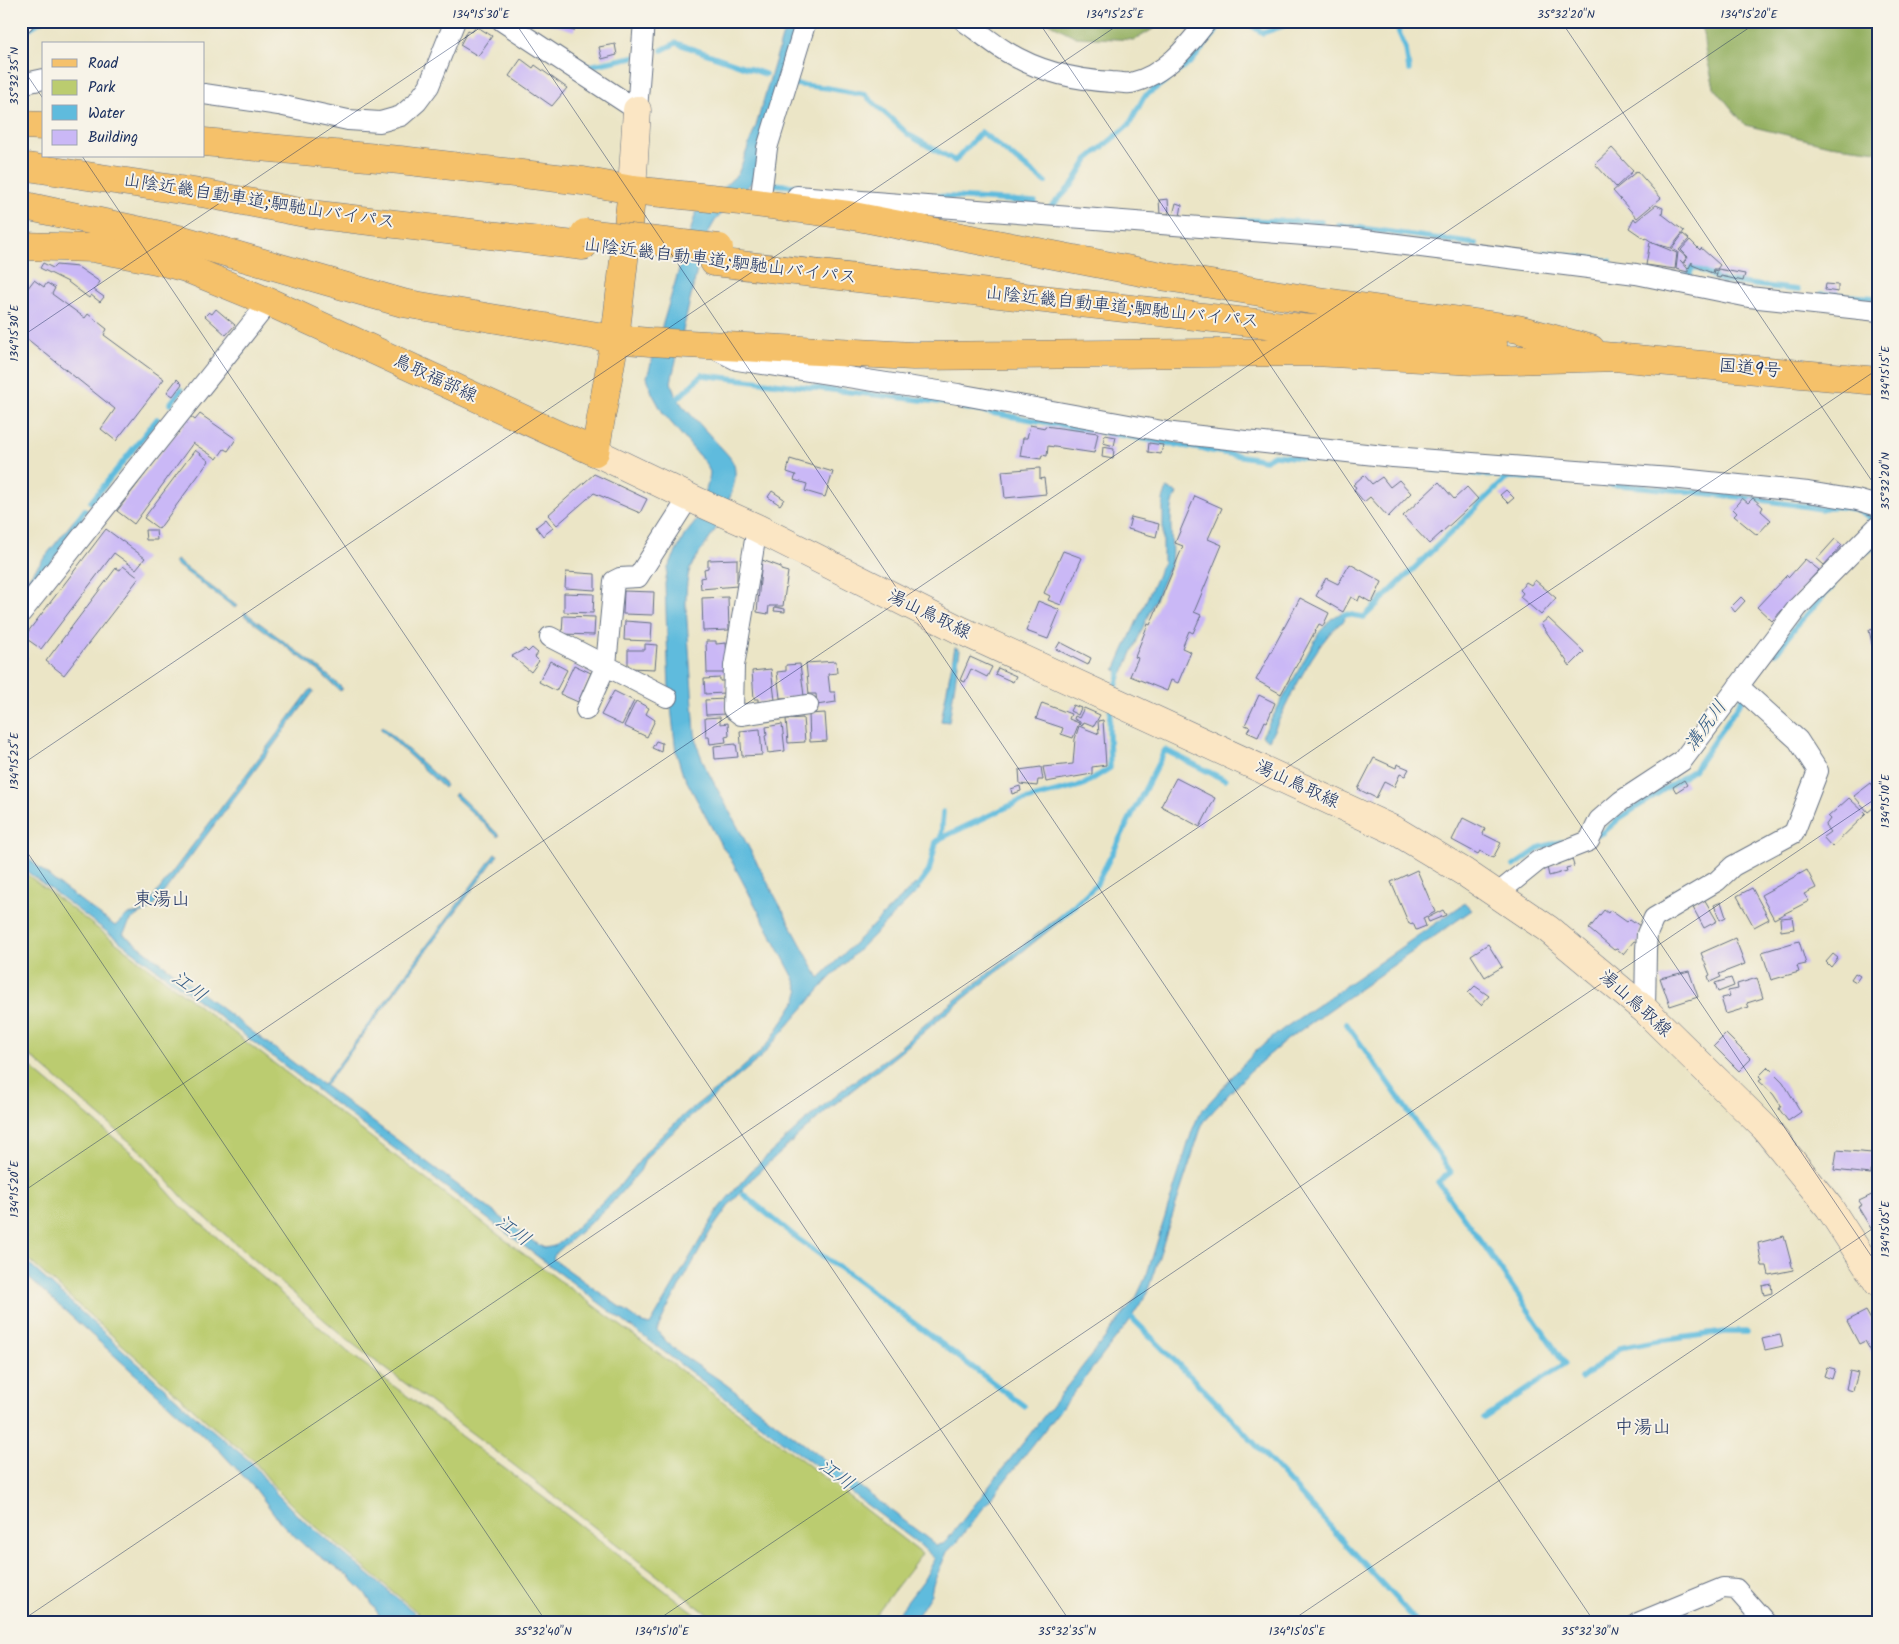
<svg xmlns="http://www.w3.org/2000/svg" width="1899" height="1644" viewBox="0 0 1899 1644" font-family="Kalam,'Klee One',sans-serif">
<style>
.green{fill:#bbcc6f;stroke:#6b7e66}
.forest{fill:#94b062;stroke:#587060}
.water{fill:#5fbbdd;stroke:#3d759e}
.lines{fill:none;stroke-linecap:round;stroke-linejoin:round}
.stream{stroke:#5fbbdd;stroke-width:5.5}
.building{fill:#cab8f6}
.street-casing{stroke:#646f82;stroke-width:22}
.secondary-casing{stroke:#646f82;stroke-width:29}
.primary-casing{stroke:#646f82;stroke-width:29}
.highway-casing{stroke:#646f82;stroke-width:29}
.street{stroke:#fff;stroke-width:20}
.secondary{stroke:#fbe6c4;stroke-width:28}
.primary{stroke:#f5c16b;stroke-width:28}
.highway{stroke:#f5c16b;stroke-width:28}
.highway-bridge-casing{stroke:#646f82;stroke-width:29;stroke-linecap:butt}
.highway-bridge{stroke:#f5c16b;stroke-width:28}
.ticks{fill:none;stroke:#1b2f5e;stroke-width:1;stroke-opacity:0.45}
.labels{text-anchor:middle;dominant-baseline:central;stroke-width:4;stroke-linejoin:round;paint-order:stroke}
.street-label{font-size:18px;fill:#1b2f5e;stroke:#f7f3e8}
.water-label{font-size:19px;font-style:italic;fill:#2f5984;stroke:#f7f3e8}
.neighbourhood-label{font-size:19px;fill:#1b2f5e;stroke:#f7f3e8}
.neatline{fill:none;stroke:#1b2f5e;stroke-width:2}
.ticks-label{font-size:12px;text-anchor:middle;fill:#1b2f5e}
</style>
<rect width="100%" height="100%" fill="#f7f3e8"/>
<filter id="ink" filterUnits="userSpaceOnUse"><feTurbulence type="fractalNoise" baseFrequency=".02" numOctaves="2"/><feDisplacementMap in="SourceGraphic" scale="10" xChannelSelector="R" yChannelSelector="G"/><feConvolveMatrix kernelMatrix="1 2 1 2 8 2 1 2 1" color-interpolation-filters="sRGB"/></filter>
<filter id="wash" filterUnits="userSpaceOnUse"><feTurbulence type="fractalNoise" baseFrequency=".0096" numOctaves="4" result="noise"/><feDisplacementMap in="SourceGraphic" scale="20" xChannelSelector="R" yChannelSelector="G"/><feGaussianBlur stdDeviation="1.12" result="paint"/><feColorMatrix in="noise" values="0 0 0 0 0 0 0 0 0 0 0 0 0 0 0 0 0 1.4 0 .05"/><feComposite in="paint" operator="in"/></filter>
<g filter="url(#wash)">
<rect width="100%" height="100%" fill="#ebe5c6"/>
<path class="green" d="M21,870L517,1249L802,1460L922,1554L869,1623H719L489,1446L350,1342L185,1200L143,1153L21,1048Z
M21,1059L139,1159L180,1205L348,1352L559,1509L707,1623H430L301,1514L277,1490L253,1460L211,1425L21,1253Z"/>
<path class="forest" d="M1045,21H1166L1135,40L1076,37Z
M1702,21H1878V151L1829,145L1745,125L1714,87L1705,50Z"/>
<path class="water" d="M787,21H801L756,172L753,181L715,221L704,240L671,382L675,395L682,405L728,455C732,460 735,465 735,472C737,486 722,517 715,530C708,543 697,554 690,569C686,580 686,595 686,607L695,733L699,751L705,766L819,978L915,884L920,889L826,982L759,1059L704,1105L655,1148L645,1160L640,1171L609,1206L555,1254L553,1259L642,1323L650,1325L719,1208L752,1170L804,1122L842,1090L895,1052L923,1026L1062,914L1066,913L1064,918L940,1018L897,1055L827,1110L754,1176L730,1204L710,1232L667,1309L657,1330C672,1353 706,1369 728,1386C797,1439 867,1492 936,1545L943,1544L948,1539L1136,1298L1147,1274L1192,1131L1199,1114L1240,1068L1256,1051L1283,1029L1465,903L1472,910L1288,1039L1250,1071L1203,1122L1147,1293L1128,1323L956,1543L947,1552L933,1584L931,1594L913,1623H891L923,1581L935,1559L919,1544L21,867V852L57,883L115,926L127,915L139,913L143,911L311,689L314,691L152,908C147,912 142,913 136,916C130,920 127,928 123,934L323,1085L495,854L498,855L325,1086L534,1242L545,1248L554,1246L565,1238L621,1184L653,1144L686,1113L731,1078L757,1055L770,1041L797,999L799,992L794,978L729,856L720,843L682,772L676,752L669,689L665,584L668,568L684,536L697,520L709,480L710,472L706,464L663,413L652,393L647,377L696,212L738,174L756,126Z
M1167,488L1177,493C1166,515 1174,540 1171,563L1123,673L1115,670L1163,563V500Z
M80,516L84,520L21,601V587L75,519Z
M176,560L237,606L235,608L174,563Z
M245,612L323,671L342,688L340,691L320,672L244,615Z
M1341,613L1345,620C1315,639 1286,707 1269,740L1262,736L1319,633L1331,619Z
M955,647L960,650L949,722L941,721Z
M382,726L446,785L444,788L380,728Z
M456,793L499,835L498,837L454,796Z
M21,1257L192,1413L252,1463L275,1492L297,1515L427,1623H384L365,1593L348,1576L305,1546L281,1523L257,1491L220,1451L21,1271Z"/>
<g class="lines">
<path class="stream" d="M1244,21L1263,33L1297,21
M1394,21L1406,49L1409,70
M21,34L41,21
M662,50L676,43L765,74
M578,61L589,66L633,57
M793,84L828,88L865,95L909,135L955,161L981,132L1045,182
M773,184L803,187
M867,192L1035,202
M1051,207L1072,185L1088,159L1129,125L1144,97L1192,61L1215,33L1221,21
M1238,220L1321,222
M1339,225L1476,244
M1545,253L1610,261
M21,267L25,262
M1683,275L1689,276L1693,266L1723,281L1798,290
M1821,294L1878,298
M170,404L181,390
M672,404L702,375L965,405L963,408L1265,460L1274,455L1354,463
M1433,470C1562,482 1693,487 1821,509C1836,504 1861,508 1872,520
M91,502L157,419
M76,522L85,510
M1867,551L1878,543
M1337,619L1346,614L1364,617L1509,476
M1776,653L1796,626L1833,586
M1114,694L1122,665
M1599,834L1603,833L1620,818L1694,770L1744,697
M941,838L943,812
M1514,866L1541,847L1561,842
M914,892L929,871L936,842L941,838L1018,802L1083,785L1110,768C1110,748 1107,728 1111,708
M1062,917L1096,885L1165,750L1225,780
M1346,1023L1451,1172L1438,1182L1488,1251L1565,1364L1484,1418
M743,1194L798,1239L854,1278L1024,1406
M1129,1315L1224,1410L1418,1623
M1581,1379L1620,1348L1650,1342L1725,1332H1746"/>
</g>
<g id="blocks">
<path class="building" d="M541,21H576L574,31Z
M476,26L492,36L478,56L460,45L468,30L472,32Z
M615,44L617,55L602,59L599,47Z
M521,59L533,68L535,65L567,88L552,106L509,76Z
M1612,148L1633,171L1616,187L1595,164Z
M1637,171L1661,198L1637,218L1613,191Z
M1168,199L1169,214H1160L1159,200Z
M1176,203L1182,205L1180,216L1173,215Z
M1656,205L1663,208L1662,214L1684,231L1671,248L1655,244L1646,238L1645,239L1629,228L1634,218L1636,221Z
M1683,234L1689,239L1679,250L1687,257L1683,263L1680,260L1688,269V272L1676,269L1678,252L1672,249Z
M1690,240L1700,250L1701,248L1720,265L1717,269H1713L1712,273L1692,265V262L1689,268L1684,263L1688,257L1681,250Z
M1650,242L1677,253L1675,269L1646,265Z
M43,263L53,268L56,265L78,267L100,282L94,290L104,297L100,302L91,295L89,298L68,282L40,268Z
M1718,269L1745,274L1743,281L1721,276L1720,278L1716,277L1717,274H1713L1714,270L1717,271Z
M34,280L44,287L47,283L55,288L52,294L85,318L88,314L107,329L104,335L164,379L116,441L101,429L115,409L21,334V297Z
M1826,284L1838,285V292L1825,290Z
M216,309L235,325L226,335L205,316L209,312L212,314Z
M177,379L182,384L173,396L167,392Z
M200,414L236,439L228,451L224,449L217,459L193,443L134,524L117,511L177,432L178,433L190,416L195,420Z
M1030,425L1045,428V426L1098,433L1094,453L1048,446L1047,456L1042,455L1041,459L1020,456L1023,438H1027Z
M1105,435L1116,437L1114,446L1103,443Z
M1149,443L1163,445L1161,454L1148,452Z
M1103,447L1114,449L1113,459L1102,457Z
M195,450L209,461L159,529L144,518Z
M790,459L833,472L825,497L805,491L807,484L794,480L796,475L787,472Z
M1040,468V479L1044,478L1046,494L1005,498L1002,471Z
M594,474L647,499L640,513L594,493L557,525L548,515Z
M1364,475L1372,484L1382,477L1390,487L1399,480L1411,493L1388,517L1370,497L1364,502L1354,490L1356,487L1353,485Z
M1439,482L1454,499L1467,487L1478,499L1429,544L1403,516Z
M1506,490L1514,498L1508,503L1500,495Z
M772,491L784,499L780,505L768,497Z
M1195,496L1222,508L1208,539L1222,545L1194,612L1201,615L1193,633L1189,631L1182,648L1191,652L1178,683L1171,680L1167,691L1130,676L1138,658L1135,657L1148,624L1150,625L1183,546L1175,543Z
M1742,498L1748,503L1753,498L1763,507L1761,511L1771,520L1757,535L1734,516L1737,513L1733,509Z
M1131,517L1159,524L1156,537L1128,529Z
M546,519L553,528L543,536L536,527Z
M106,529L145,558L136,569L114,553L41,649L24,637Z
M145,530H156L157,540H146Z
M1835,539L1842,545L1824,565L1817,559Z
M1063,551L1082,558L1061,605L1048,600L1050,596L1044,593Z
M737,559V586L701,589L700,578L705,577L704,569L708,568V560Z
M1805,559L1819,570L1772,621L1757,607L1787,575L1789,577Z
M762,560L781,567V570L788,572L783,606H769L768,614L757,612Z
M1350,564L1382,582L1372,603L1360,596L1358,601L1351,597L1343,612L1316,596L1326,578L1338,584Z
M123,566L139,578L64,675L46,661L116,568L120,570Z
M566,572L595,574V590L565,588Z
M1535,580L1556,598L1541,615L1520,597L1523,593L1520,590L1526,582L1531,585Z
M624,591L654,592L653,615L623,614Z
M564,593L594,594L593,613L564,612Z
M728,597L729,630L703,631L702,598Z
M1741,597L1745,601L1735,612L1731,607Z
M1300,598L1329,613L1323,626L1319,624L1281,694L1256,680Z
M1038,601L1060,610L1048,639L1026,631Z
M775,607L785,609V612L774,611Z
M563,616L595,617L594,635L562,634Z
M1548,618L1584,652L1570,666L1541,624Z
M625,621L652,623L651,641L624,640Z
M1878,629V647L1873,648L1869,630Z
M706,641H716V644L726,643L728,673H707Z
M1060,642L1091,658L1088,665L1056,649Z
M645,644L657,645L655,669L628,668V650H645Z
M532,648L538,653L535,657L539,661L531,672L512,656L525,649L528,652Z
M21,653L28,658L21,668Z
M970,657L992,667L987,677L971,669L965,682L960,680Z
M550,661L567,670L556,691L539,682Z
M836,661L837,673L828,674L830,692H835L836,702L817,705L816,694H809L806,663Z
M800,664L804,696L780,698L777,672L786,671V665Z
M574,665L591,673L578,702L560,694Z
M998,668L1016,676L1013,682L995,674Z
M771,669L775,700L758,702V699H754L752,671Z
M720,678V681H724L725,693L705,694L704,679Z
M614,691L634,701L622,725L601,715Z
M1259,695L1275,703L1267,722L1265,721L1258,737L1247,732L1250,727L1245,725Z
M725,699L726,714L706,715L705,700Z
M636,701L649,708L646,714L655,720L647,737L624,726Z
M1042,703L1071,714L1069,719L1079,723L1073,738L1061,734L1063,728L1036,719Z
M1073,705L1081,708L1078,715L1070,711Z
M1084,708L1100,715L1094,726L1084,722L1082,726L1080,724V722L1074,719L1075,716L1079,718Z
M825,713L827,741L810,742L809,714Z
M720,717V724L728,723L729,736L725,737L726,742L710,744L709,737H706L705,718Z
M803,718L805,742L788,743L786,719Z
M1103,720L1106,765L1092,767V774L1046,782L1043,767L1073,764L1075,739L1079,726L1099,734L1098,721Z
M782,724L785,751L768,753L765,736L767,735L766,727Z
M760,729L762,755L742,756L740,731Z
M656,741L662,743L661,752L652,748Z
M736,744L738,757L715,759L714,746Z
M1374,758L1396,768L1397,764L1409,769L1405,776L1400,774L1394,787L1384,782L1376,798L1358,789Z
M1041,767L1043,780H1038L1037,786L1020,784L1019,770Z
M1176,778L1215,798L1200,827L1161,806Z
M1684,780L1687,785L1676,792L1673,787Z
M1871,783L1874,787L1878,785V804L1868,812L1854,796Z
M1020,786L1021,791L1012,794L1011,789Z
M1849,798L1866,814L1832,847L1823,837L1830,832L1825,826L1830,819L1828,817Z
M1463,818L1485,829L1483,834L1501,843L1493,858L1480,851L1478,854L1452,840Z
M1572,859L1574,866L1566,868L1567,871L1549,876L1547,867Z
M1417,870L1435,912L1423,918L1426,926L1416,930L1413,923L1409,924L1391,882Z
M1807,870L1816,888L1804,894L1809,901L1774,919L1761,895Z
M1752,888L1769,919L1754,927L1737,896Z
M1703,897L1717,921L1704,928L1691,904Z
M1721,902L1726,917L1720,920L1714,905Z
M1443,910L1446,915L1429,922L1427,918Z
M1604,910L1608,913L1610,910L1627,922L1630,919L1640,926L1638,943L1634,941L1623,954L1617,949L1614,950L1589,929Z
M1792,917L1794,929L1781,931L1780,918Z
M1735,938L1745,964L1719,974L1721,977L1710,982L1708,976L1710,975L1701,953Z
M1799,941L1806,964L1797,966L1799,972L1771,980L1762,952Z
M1488,944L1502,967L1485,977L1471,955Z
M1833,954L1838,958L1831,967L1826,962Z
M1689,971L1698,997L1670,1006L1660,978Z
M1855,973L1860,976L1856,982L1851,979Z
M1731,978L1734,986L1718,992L1715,983Z
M1757,978L1763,998L1747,1003L1749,1007L1726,1014L1721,998L1730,996L1728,991L1738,989L1737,984Z
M1475,986L1489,996L1481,1005L1468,993Z
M1726,1034L1751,1059L1739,1071L1714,1046Z
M1768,1067L1783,1082L1801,1112L1788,1121L1779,1109L1781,1106L1773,1094L1759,1081L1762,1079L1759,1076Z
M1837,1150L1872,1153L1871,1174L1834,1170Z
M1878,1192V1240L1858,1207L1862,1205L1859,1201Z
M1784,1236L1793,1270L1769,1275L1767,1266H1762L1758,1243Z
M1771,1284L1772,1293L1764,1295L1762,1286Z
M1866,1311L1878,1332V1353L1873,1355L1865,1341L1859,1344L1847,1321Z
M1780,1335L1783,1346L1765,1350L1762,1339Z
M1827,1367L1835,1369L1832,1379L1824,1376Z
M1850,1371L1858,1373L1853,1391L1846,1389Z"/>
</g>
</g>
<g filter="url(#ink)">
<use href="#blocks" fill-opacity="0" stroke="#646f82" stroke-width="1"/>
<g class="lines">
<defs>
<path id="street" d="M502,21L637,110L644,21
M964,21C978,31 992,43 1007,52C1038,71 1077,80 1112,82C1118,82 1126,84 1131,83C1165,75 1187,47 1207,21
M21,24L24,21
M21,84L44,79
M204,94L279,105L348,120L380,122L401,116L417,102L429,86L455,21
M797,196L1357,239L1636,274L1749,297L1878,311
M760,203L767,148L806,21
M715,349L737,360L958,394L1173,433L1393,457L1671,478L1808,492L1857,500L1878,506
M757,528L734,666L733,709L741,715L808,705
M21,613L269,302
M550,637L667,697
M586,710L606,665L614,581L620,578L638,577L689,497
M1497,894L1538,861L1589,841L1599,820L1621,801L1682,761L1798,607L1878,526
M1645,1010L1646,950L1647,934L1654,918L1717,881L1733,866L1794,833L1818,771L1798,740L1738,686
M1638,1623L1723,1588L1736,1589L1766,1623"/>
<path id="secondary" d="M632,190L637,110
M595,452L699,502L757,528L958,629L1396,831L1464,872L1548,929L1645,1010L1765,1128L1829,1207L1878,1283"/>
<path id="primary" d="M21,246L93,248L156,260L186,268L269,302L595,452L615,339L632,190"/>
<path id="highway" d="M21,125L44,126
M204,142L400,160L583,181L632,190L740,201L848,215L1167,277L1311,300L1518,329L1591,349
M21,166L207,194L310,214L583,246
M21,205L183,240L403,303L615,339L650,342L913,356L1315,352L1475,361L1621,357
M714,262L1302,328L1493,344
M1603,356L1878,381"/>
</defs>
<use href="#street" class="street-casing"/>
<use href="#secondary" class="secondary-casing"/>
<use href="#primary" class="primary-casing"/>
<use href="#highway" class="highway-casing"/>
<use href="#street" class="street"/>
<use href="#secondary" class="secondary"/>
<use href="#primary" class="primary"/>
<use href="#highway" class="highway"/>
<defs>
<path id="highway-bridge" d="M585,233L719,248"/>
</defs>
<use href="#highway-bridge" class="highway-bridge-casing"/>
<use href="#highway-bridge" class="highway-bridge"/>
</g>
</g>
<path class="ticks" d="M514,21L1595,1623M1038,21L1878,1266M1561,21L1878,490M21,66L44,100M82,156L1071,1623M21,337L490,21M21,765L1124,21M21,843L547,1623M21,1193L1759,21M21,1619L24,1623M21,1621L1878,369M653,1623L1878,797M1288,1623L1878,1225"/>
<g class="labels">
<g class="street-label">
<text transform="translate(259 202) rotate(9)">山陰近畿自動車道;駟馳山バイパス</text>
<text transform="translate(720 262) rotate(7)">山陰近畿自動車道;駟馳山バイパス</text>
<text transform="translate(1122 308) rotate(6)">山陰近畿自動車道;駟馳山バイパス</text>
<text transform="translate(1750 369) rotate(5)">国道9号</text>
<text transform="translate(435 379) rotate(25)">鳥取福部線</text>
<text transform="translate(929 615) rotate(26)">湯山鳥取線</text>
<text transform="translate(1297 785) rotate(25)">湯山鳥取線</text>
<text transform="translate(1635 1004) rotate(42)">湯山鳥取線</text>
</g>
<g class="water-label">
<text transform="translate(1706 726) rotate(-54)">溝尻川</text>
<text transform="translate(189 987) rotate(37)">江川</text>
<text transform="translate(513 1231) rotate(37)">江川</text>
<text transform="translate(836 1475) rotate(37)">江川</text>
</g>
<g class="neighbourhood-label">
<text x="162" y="900">東湯山</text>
<text x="1643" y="1428">中湯山</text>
</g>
</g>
<rect width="1899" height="1644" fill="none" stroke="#f7f3e8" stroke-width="55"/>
<rect x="42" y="42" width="162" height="115" fill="#f7f3e8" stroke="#9fa5b1"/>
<rect x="52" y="59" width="25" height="8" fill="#f5c16b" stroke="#9fa5b1"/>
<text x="88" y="68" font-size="15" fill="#1b2f5e">Road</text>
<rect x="52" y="80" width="25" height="15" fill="#bbcc6f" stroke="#9fa5b1"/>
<text x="88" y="92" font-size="15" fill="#1b2f5e">Park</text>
<rect x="52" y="105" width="25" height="15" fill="#5fbbdd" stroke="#9fa5b1"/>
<text x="88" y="118" font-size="15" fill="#1b2f5e">Water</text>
<rect x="52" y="130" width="25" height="15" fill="#cab8f6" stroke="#9fa5b1"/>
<text x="88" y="142" font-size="15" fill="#1b2f5e">Building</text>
<rect x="28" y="28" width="1844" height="1588" class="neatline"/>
<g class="ticks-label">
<text x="481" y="18">134°15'30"E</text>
<text x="1115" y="18">134°15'25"E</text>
<text x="1566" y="18">35°32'20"N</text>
<text x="1749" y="18">134°15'20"E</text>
<text transform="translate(14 76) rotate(-90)" y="4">35°32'35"N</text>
<text transform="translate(14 333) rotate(-90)" y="4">134°15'30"E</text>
<text transform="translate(1885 373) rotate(-90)" y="4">134°15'15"E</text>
<text transform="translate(1885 481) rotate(-90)" y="4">35°32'20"N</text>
<text transform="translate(14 761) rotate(-90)" y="4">134°15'25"E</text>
<text transform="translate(1885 801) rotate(-90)" y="4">134°15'10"E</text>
<text transform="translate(14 1189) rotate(-90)" y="4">134°15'20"E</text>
<text transform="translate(1885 1229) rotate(-90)" y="4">134°15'05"E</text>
<text x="543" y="1635">35°32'40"N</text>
<text x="662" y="1635">134°15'10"E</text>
<text x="1067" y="1635">35°32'35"N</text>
<text x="1297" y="1635">134°15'05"E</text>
<text x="1590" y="1635">35°32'30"N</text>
</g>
</svg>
